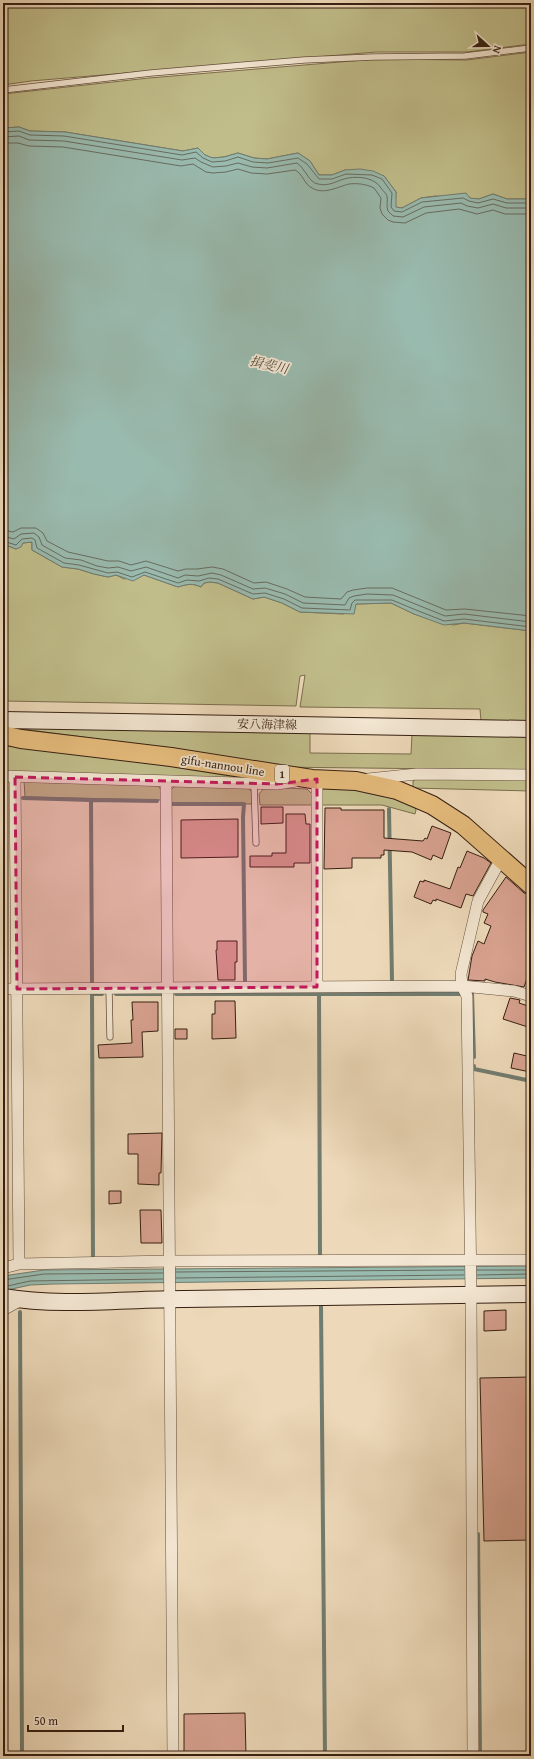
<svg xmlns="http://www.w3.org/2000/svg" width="534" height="1759" viewBox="0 0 534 1759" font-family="'Gentium Book Plus','Noto Serif JP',serif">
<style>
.green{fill:#c0bd8a;stroke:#7b6e4e}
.water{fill:#99baae;stroke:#717c70}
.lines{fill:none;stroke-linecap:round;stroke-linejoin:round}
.shore{stroke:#686c60;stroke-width:1}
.stream{stroke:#717c70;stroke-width:4}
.building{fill:#d8a290;stroke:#361f12}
.lane-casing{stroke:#644e3c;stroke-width:7}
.street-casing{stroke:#644e3c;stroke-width:12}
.secondary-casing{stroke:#361f12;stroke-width:18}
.primary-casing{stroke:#361f12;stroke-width:20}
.lane{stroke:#f3e6d2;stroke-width:5.5}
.street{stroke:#f3e6d2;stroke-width:11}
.secondary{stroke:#f3e6d2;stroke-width:16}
.primary{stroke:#e6bc7c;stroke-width:18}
.marked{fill:#c2185b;fill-opacity:0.2;stroke:#c2185b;stroke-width:3;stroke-dasharray:8 5;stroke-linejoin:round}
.labels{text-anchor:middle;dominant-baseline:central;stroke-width:3.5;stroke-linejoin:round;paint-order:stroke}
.shield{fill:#f3e6d2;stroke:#6f5b4c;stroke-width:1}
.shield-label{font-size:11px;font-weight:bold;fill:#361f12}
.street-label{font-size:12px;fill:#361f12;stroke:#f3e6d2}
.water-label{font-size:13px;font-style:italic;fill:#544e41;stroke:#f3e6d2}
</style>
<rect width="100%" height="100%" fill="#edd9b9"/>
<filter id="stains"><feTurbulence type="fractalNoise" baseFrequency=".005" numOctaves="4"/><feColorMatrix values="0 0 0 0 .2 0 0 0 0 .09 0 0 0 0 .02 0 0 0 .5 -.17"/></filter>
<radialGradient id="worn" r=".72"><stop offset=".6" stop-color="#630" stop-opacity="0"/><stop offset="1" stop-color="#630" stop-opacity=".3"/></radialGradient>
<path class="green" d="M3,3H531V44L467,52H376L31,81L3,85Z
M531,52V199H507L493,194L479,199L435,196L421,198L402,208L395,207L396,192L384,176L345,170L332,175H319L310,161L298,153L267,159L254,158L238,153L224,157L212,158L205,155L198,148L183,151L65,132L30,131L19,127L3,128V94L149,78L376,59L467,60Z
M32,542V550L62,567L78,569L94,574L108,577L116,575L124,579L144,575L178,587C187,584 193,583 201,587L204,583L210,582L218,583L253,599L264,597L282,603L300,612L343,614L355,609V604L391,603L414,614L453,625L464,623L531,631V722L481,721L480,709L300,707L305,675L300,676L296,706L3,701V544L16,549L23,543Z
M7,727L310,733V753L411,754L412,734L531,736V770L276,767L173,749Z
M3,746L54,748L264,777L263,781L3,772Z
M417,778L531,779V791L413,788V781Z
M24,781L156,783L162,791V800L25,797Z
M176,785L246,786L252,792V804L170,803V791Z
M265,787L307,789L313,795V805H260L259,794Z
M324,788H355L387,794L414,805L416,810L415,814L382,805H320V794Z"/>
<path class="water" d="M19,127L30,131L65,132L183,151L198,148L205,155L213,158L224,157L238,153L254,158L267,159L298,153L310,161L319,175H332L345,170L360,169L373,171L384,176L396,192V207L402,208L421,198L466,193L470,198L479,199L493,194L507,199H531V631L464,623L444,625L414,614L391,603L356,604L354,614L300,612L282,603L264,597L253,599L218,583L210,582L204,583L201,587C193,583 187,584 178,587L144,575L133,581L116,575L108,577L94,574L78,569L62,567L32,550V542L23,543L21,547L16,549L3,544V128Z
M531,1266V1278L53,1284L30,1285L3,1291V1276L44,1270Z"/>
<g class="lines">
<path class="shore" d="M3,132L19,131L30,135L64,136L182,155L196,152L203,158L212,162L225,161L238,157L253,162L268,163L298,158L307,164L319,179H332L346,174L372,175L382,179L392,193L391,207L394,211L402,212L422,202L463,198L469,201L478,203L493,199L507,203H531
M3,137L19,136L29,140L64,141L182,160L195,158L201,162L213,167L226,166L238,163L252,167L267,168L297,163C305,168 309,183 318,184C330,187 337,180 348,178C360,176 375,178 381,188C383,191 386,193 387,196C388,201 386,206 388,211L393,216L403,217L424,207L461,203L467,206L478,208L493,204L506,208H531
M3,143H18L29,146L63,147L181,166L193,164L206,172L213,173L226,172L238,169L251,173L267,174L295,170C303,174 304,184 312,188C324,195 337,187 349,184C357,183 366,184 374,188L381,198L380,208L382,214L388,220L393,222L405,223L426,213L459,209L477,214L493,210L505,214H531
M3,530L13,532L21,528H36L43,533L47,541L68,552L108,561H119L131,565L146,561L178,571L186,569H197L212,567L223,569L254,583L266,582L287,589L305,597L341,599L347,592L353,590L367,588H392L446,610L465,609L531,616
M3,536L14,539L21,534L34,533L39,537L42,545L65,558L81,560L97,566L108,568L118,567L131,571L146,567L178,578L185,575L198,576L212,573L221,575L253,589L265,588L285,594L303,603L345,605L349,598L354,596L367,594L393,595L445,616L464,614L531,622
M3,541L16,545L22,539L32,538L35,540L37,548L64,563L79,565L108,573L117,572L132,577L145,572L178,583L187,580L199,581L209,578L218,579L253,594L265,593L284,599L302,608L350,610L352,603L355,600H392L416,610L444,621L464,619L531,627
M477,1270H531
M176,1272L464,1270
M477,1275L531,1274
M176,1278L464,1275
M3,1280L44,1274L163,1273
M3,1287L30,1281L163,1279"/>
<path class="stream" d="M3,798L6,797
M23,798L91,800L92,982
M91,800L157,801
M170,804H244L243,817L245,981
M389,809L392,980
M472,993L474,1057
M116,994H162
M176,994H460
M319,994L320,1256
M474,1066V1069L531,1081
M93,1258L92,994H102
M321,1306L325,1756
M20,1312L22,1756
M478,1534L480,1756"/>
</g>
<path class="building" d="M261,807H283V823L261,824Z
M325,808H341V810H384V838L423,841L425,838L427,839L432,826L451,833L442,859L433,855L431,860L412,852L384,850V855H381V858H352V868L324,869Z
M286,814H305L306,824H310V863H294V867H250V856H272V853H286Z
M238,819V857L181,858V820Z
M467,851L484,858L491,863L473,896L466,894L461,908L436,899V901L433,900L431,904L414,897L420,881L424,882V880L450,889L458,867L460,868Z
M506,877L524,893L531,895V967L524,987L495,982L485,979V981L468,980L472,956L478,941L484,944L491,926L484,923L488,914L483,912V910Z
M217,941H237V962H235V980H218L216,950H217Z
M510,998L520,1000L519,1003L531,1007V1028L503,1019Z
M215,1001H235L236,1038L212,1039V1014H215Z
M132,1002H158V1031L142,1032L143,1057L99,1058L98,1045L132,1043L131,1020H133Z
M175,1029H187V1039H175Z
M514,1053L531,1057L530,1072L511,1068Z
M162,1133L161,1173H159V1185L138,1184V1154H128V1134Z
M109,1191H121V1203L109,1204Z
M140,1210H161L162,1243H141Z
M506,1310V1330L484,1331V1311Z
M531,1377V1540L484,1541L480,1378Z
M245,1713L246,1756H184V1714Z"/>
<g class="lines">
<defs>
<path id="lane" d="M3,90L151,73L304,60L373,57L465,56L531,48
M254,783L256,843
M109,989L110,1037"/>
<path id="street" d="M3,776L277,784L296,781
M15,777L19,1264
M368,779L417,774L531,775
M166,781L173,1756
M317,987V779
M3,989L462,986L514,991L531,996
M3,1268L19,1264L170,1261L531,1260
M3,1310L23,1299
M473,1756L471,1295L467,996L462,986L461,974L478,901L501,859"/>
<path id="secondary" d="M3,720L531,729
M3,1297C63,1307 124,1299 184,1299C300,1297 415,1296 531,1294"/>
<path id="primary" d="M3,735L21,739L171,757L312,779L356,781L397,790L432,805L463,825L531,885"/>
</defs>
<use href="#lane" class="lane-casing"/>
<use href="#street" class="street-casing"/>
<use href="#secondary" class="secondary-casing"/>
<use href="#primary" class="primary-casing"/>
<use href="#lane" class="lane"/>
<use href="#street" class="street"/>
<use href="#secondary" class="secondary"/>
<use href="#primary" class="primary"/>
</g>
<path class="marked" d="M15,777L277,784L317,779V987L17,989Z"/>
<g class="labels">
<rect class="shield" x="275" y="765" width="14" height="18" rx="3"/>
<g class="shield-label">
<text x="282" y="774">1</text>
</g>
<g class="street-label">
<text transform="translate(267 724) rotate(1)">安八海津線</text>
<text transform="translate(223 765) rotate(9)">gifu-nannou line</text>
</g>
<g class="water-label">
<text transform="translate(269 365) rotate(13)">揖斐川</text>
</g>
</g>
<rect width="534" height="1759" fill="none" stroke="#edd9b9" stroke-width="16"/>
<rect x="4" y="4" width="526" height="1751" fill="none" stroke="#361f12" stroke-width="2"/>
<rect x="8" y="8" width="518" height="1743" fill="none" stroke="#361f12"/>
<g transform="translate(488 46) rotate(111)" stroke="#f3e6d2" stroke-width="3" paint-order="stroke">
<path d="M0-3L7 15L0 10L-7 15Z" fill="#361f12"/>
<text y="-6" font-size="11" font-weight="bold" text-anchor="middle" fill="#361f12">N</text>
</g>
<path d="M28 1725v6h95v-6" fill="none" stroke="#361f12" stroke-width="2"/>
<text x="34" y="1725" font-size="12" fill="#361f12" stroke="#f3e6d2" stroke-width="3" paint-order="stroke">50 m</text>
<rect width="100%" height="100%" filter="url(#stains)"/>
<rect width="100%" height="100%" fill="url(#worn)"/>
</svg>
